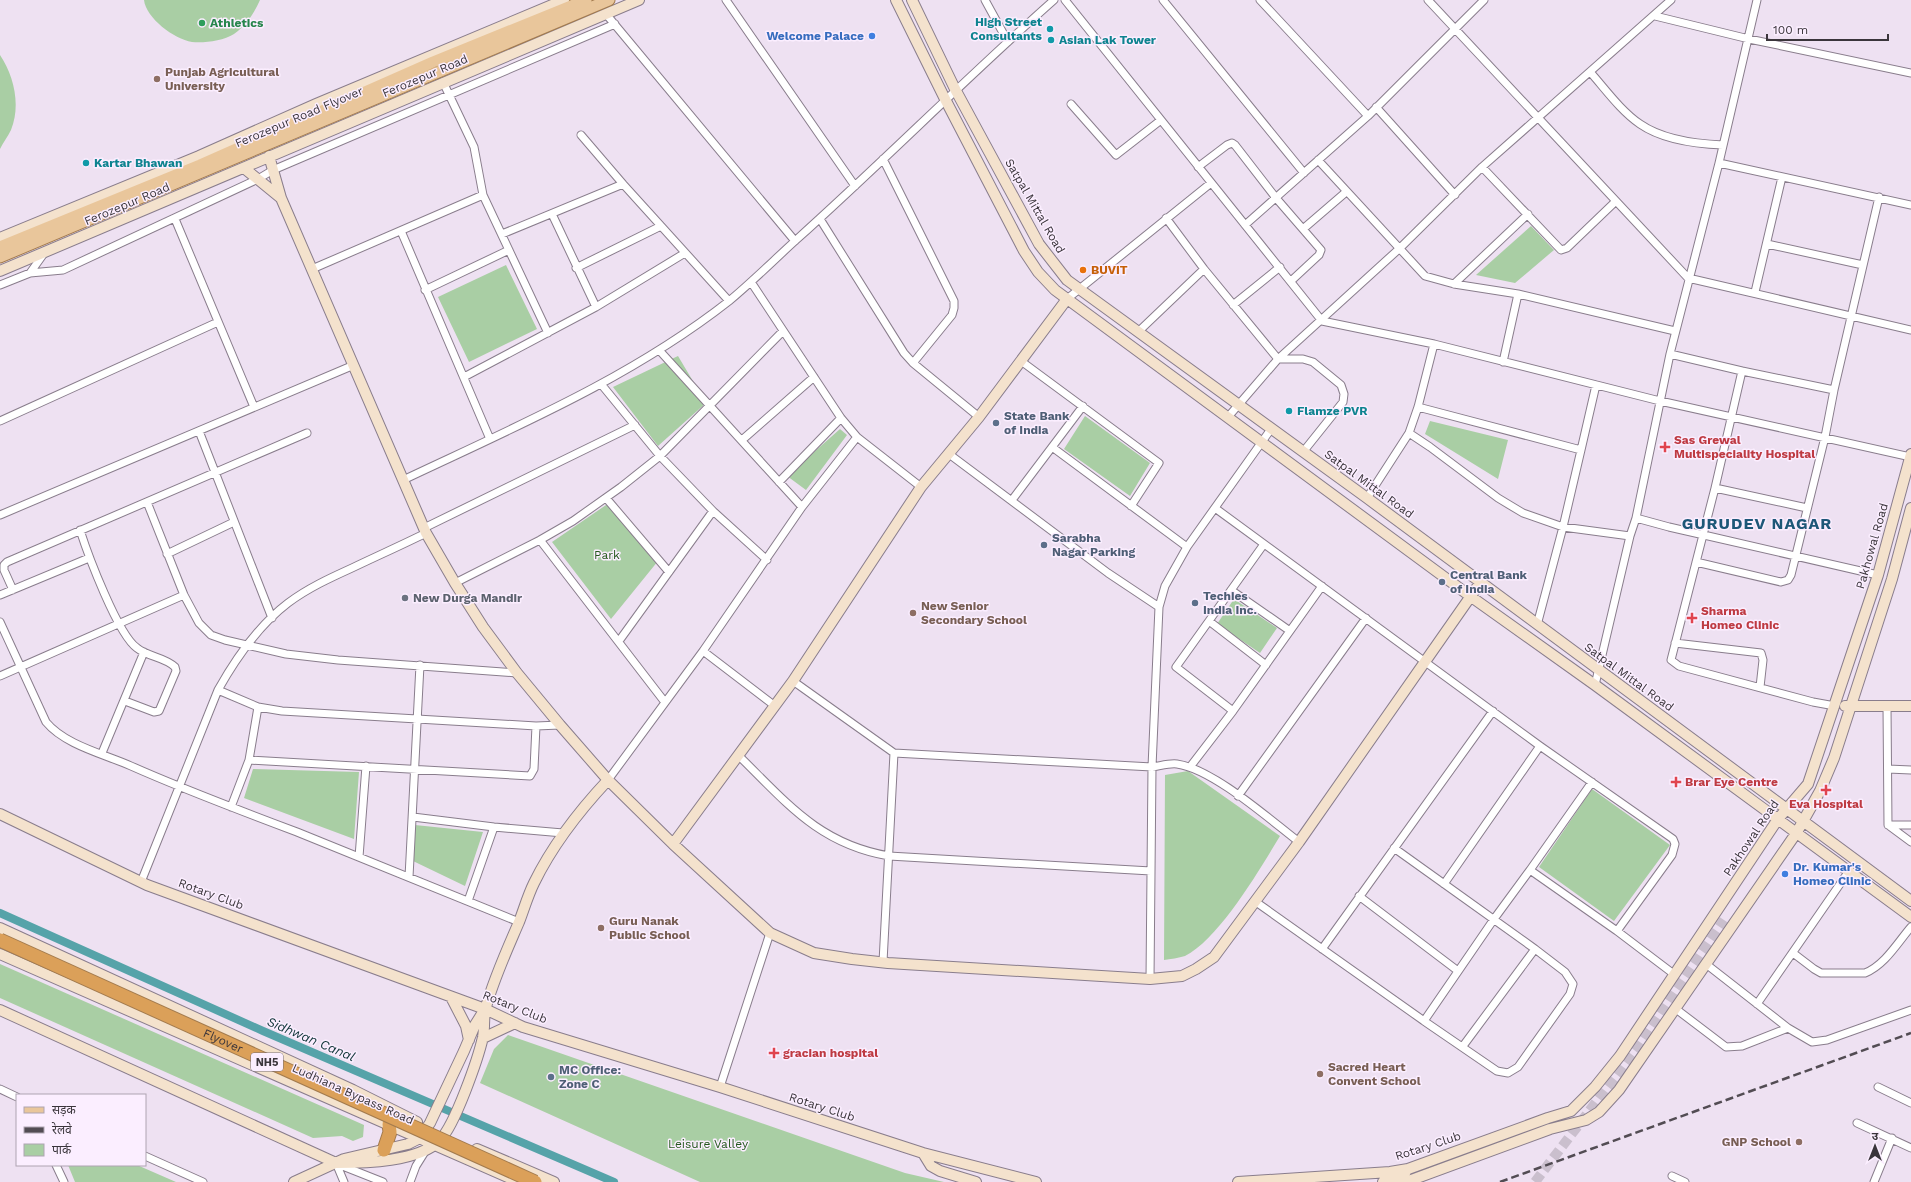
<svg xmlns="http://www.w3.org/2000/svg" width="1911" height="1182" viewBox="0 0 1911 1182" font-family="'Work Sans','Noto Sans Devanagari',sans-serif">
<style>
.green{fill:#a9cea4}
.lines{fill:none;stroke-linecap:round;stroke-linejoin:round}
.canal{stroke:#56a3a9;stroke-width:8}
.secondary-tunnel{stroke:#cabfcd;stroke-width:10;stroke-dasharray:10 5;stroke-linecap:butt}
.street-casing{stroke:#897d8c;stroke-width:9}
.secondary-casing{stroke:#897d8c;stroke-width:12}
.primary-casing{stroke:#a37b4e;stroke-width:13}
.highway-casing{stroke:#a37b4e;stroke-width:15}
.street{stroke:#fff;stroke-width:7}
.secondary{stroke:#f4e2cd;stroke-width:10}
.primary{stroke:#e9c69b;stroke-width:11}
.highway{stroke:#dba059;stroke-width:13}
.rail{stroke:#524c53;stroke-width:2.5;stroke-dasharray:8 4;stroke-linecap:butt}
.highway-bridge-casing{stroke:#a37b4e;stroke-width:15;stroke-linecap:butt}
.highway-bridge{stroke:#dba059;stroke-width:13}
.leisure-dot{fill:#2e9e5b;stroke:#fbeeff;stroke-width:1.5}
.culture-dot{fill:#0f9aa8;stroke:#fbeeff;stroke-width:1.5}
.shop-dot{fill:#3f7fe0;stroke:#fbeeff;stroke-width:1.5}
.education-dot{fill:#8d6e63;stroke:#fbeeff;stroke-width:1.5}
.food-dot{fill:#e8710a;stroke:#fbeeff;stroke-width:1.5}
.service-dot{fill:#5c6f8a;stroke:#fbeeff;stroke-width:1.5}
.health-dot{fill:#e0444e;stroke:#fbeeff;stroke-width:1.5}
.worship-dot{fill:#6b7280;stroke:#fbeeff;stroke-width:1.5}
.labels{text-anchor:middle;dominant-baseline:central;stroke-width:3;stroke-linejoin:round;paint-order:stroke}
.shield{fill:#fbeeff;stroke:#746c76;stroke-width:1}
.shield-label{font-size:11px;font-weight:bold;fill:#3a353b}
.culture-label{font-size:12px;font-weight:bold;fill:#0d838f;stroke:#fbeeff;text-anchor:start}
.leisure-label{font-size:12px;font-weight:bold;fill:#27864d;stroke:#fbeeff;text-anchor:start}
.shop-label{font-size:12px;font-weight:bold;fill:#366cbe;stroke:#fbeeff;text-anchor:end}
.education-label{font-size:12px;font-weight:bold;fill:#785e54;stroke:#fbeeff;text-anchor:start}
.street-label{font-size:12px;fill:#3a353b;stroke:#fbeeff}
.food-label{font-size:12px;font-weight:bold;fill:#c56008;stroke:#fbeeff;text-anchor:start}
.service-label{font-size:12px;font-weight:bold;fill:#4e5e75;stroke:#fbeeff;text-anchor:start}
.health-label{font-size:12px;font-weight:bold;fill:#be3a42;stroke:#fbeeff;text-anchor:start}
.park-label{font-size:12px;fill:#24581d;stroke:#fbeeff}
.worship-label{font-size:12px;font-weight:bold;fill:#5b616d;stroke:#fbeeff;text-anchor:start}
.water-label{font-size:13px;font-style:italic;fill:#113639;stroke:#fbeeff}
.district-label{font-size:16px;font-weight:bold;letter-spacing:1px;fill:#1d5778;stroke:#fbeeff}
</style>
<rect width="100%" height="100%" fill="#eee1f2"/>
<path class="green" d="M144,0H260C254,13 247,25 234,34C223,41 205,43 192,42C174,39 146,18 144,0Z
M0,55C14,76 21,105 11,130C8,136 3,143 0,149Z
M1531,226L1554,250L1515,283L1476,275Z
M506,265L537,329L469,362L438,297Z
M678,356L706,403L658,446L613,387Z
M1085,416L1150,463L1130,496L1064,449Z
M1430,421L1508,440L1498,479L1425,434Z
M840,429L847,435L806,490L787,476Z
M609,503L658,561L611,619L552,542Z
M1234,599L1277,628L1260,653L1217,624Z
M253,769L359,772L354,839L244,798Z
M1188,771L1280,836C1260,869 1219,939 1185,956C1179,958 1170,959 1164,960L1165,775Z
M1592,789L1670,845L1614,921L1539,867Z
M415,825L483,832L465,886L413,861Z
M0,964L364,1125L363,1137L353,1141L342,1136L313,1138L0,998Z
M508,1035L905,1173L944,1182H700L480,1083L494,1049Z
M68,1165H137L176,1182H75Z"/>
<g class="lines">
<path class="canal" d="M0,913L263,1031L614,1182"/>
<path class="secondary-tunnel" d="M1535,1182L1638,1047L1724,920"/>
<defs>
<path id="street" d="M726,0L855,186
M985,0L1008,42
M1065,0L1322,321L1434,344L1418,407L1409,433L1367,498
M1163,0L1304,173
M1260,0L1368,116
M1428,0L1688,278L1911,330
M606,14L795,241
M1655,16L1749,39L1911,73
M1591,73C1606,90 1621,111 1640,124C1663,140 1697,144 1723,145
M443,82L474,147L483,195L548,333
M1071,104L1116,155L1161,120
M1376,107L1455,195
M581,135L623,184L729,301
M883,159L954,301V308L952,315L913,363
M1318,160L1425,276L1454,284L1518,294L1675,331
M1719,163L1911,205
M1198,167L1227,145L1232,143L1235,145L1276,198L1321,250L1319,255L1291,281
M1482,167L1561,250L1567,248L1616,201
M552,214L596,307
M1166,218L1204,269L1278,359H1303L1313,362L1341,385L1344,394L1343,402L1303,452
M175,219L254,407
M820,219L904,353L913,363L979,417
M1245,225L1368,116L1484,0
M1303,229L1346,192
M401,231L490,439
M502,234L623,184
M1767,244L1863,265
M576,268L661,226
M312,269L483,195
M30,273L45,252
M751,282L841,418L857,437
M1454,284L1528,214
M0,285L30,273L63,270L258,179L273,170L615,24
M425,290L509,250
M1755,292L1782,177
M1067,299L1211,183
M1233,305L1280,267
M1138,332L1204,269
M1434,344L1660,401L1911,457
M659,350L802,507
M1670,354L1742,371L1715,488L1671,660L1679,666L1813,702L1835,706
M1021,361L1159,463L1131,506
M1503,362L1518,294
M1742,371L1834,390
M464,377L596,307L685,253
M601,384L660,456L713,511
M1418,407L1581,450L1563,527L1537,625
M1228,417L1278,359L1400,248L1482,167L1671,0
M0,421L218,322
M199,431L272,618
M1409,433L1430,447L1498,498L1523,513L1563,527L1630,536
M742,440L814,377
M1052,447L1187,547
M1581,450L1596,385
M949,454L1108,573L1159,607
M403,480C515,427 631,378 729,301C752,282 774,260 796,240C883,162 966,78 1054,0
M779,482L841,418
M1715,488L1807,508
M606,498L669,572
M1012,500L1083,406
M147,502L184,595L199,623L211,635L225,640L286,654L338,660L517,673
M1215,508L1540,746L1673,839L1675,844L1672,855L1617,931L1530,870L1592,782
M0,515L354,365
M1636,518L1669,527L1878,575
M424,528L635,425
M80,530C88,555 118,635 137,648C148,657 165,657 175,667L176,671L159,711L154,712L125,701
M540,540L664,701
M1264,544L1176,667L1233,711L1322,586
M167,554L234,522
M1696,562L1781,582L1788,580L1791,575L1825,437L1834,390L1879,197
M455,583L540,540L573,521L621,487L660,456L783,331
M13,590L4,570V565L7,562L307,433
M1231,590L1290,631
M0,595L89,558
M1209,621L1266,665
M0,622L46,722C65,745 104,754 131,766C185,790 241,811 297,832C371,862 445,892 519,922
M619,641L713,511L767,560
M1675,643L1761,653L1763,660L1760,687
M703,651L775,706
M0,676L184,595
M793,681L894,753L1152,767C1160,766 1169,763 1177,764C1213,769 1269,819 1299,842
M1595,685L1630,536L1636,518L1670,354L1719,163L1757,0
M218,690L258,707L282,711L536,726L560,725
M1887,706L1888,825L1911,842
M102,753L144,652
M739,756C787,803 819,844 889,856L1151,871
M249,760L258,707
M1190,767L1233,711
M1888,769L1911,770
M608,780L703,651L802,507L857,437L921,487
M1238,796L1366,618
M231,807L249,760L530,776L534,769L536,726
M413,817L494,827L563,833
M1888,825H1911
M1394,848L1535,949L1565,972L1573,984L1570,994L1518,1067L1508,1073L1497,1071L1424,1021
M359,857L366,766
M409,877L420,665
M141,882L218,690C236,658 259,625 288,603C308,588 330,578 352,568C377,556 402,545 426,533
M1444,884L1540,746
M1359,896L1458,971
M468,901L494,827
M1256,902L1424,1021L1494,919L1530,870
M1617,931L1675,975
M1322,949L1493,711
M1793,953L1814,969L1821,973H1865C1885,965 1898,942 1911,927
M883,962L894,753
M1706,964L1788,1028L1812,1042L1827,1040L1911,1010
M1150,979L1152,767L1159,607L1165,586L1187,547L1271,429
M1757,1004L1849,871
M1676,1009L1726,1047L1742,1046L1788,1028
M1463,1046L1535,949
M720,1087L770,933
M1878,1087L1911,1103
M0,1089L17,1097
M1857,1123L1911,1148
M145,1156L203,1182
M336,1163L344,1182
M56,1165L64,1182
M340,1165L383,1182
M1672,1176L1685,1182
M410,1182L416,1166L426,1150
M1874,1182L1892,1138"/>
<path id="secondary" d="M896,0L945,99L1024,251L1038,272L1055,290L1470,596L1595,685L1911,917
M912,0L955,89L1039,244L1067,280L1367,498L1911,901
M269,156L281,198L426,533L455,583L483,627L517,673L560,725L608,780L673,844L770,933L814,953L852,959L888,963L1150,979L1182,976L1196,969L1214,957L1299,842L1480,583
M244,168L281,198
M0,238L199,156L316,104L564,0
M0,271L639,0
M1845,706H1911
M0,814L147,885L485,1009L523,1027L720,1087L923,1153L1036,1182
M673,844L793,681L921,487L979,417L1067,299
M0,928L353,1090L417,1122
M0,954L519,1182
M451,997L466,1026L469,1040
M0,1010L336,1163C365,1163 419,1162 440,1140C455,1125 478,1059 483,1037C485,1027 483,1016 486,1007C494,978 507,950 519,922C524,909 528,895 534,883C553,844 579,811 608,780
M483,1038L515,1023
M477,1149L554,1182
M923,1153L931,1166L940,1171L976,1182
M294,1182L344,1159L408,1144L420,1138L430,1123L464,1051L475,1025L485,1009
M1238,1182L1390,1172L1408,1169L1548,1118L1571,1111L1595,1087L1620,1056L1778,819L1808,784L1878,575L1911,454
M1383,1182L1401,1178L1408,1169
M1406,1182L1550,1129L1586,1120L1599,1112L1619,1090L1797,832L1820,791L1834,758L1892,579L1911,508"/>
<path id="primary" d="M0,247L200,165L433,62L586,0
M0,257C204,173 406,85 609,0"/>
<path id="highway" d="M384,1150L390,1132L389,1124"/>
</defs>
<use href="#street" class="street-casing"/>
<use href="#secondary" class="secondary-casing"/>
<use href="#primary" class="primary-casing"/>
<use href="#highway" class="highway-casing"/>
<use href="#street" class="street"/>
<use href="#secondary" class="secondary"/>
<use href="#primary" class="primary"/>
<use href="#highway" class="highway"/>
<path class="rail" d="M1500,1182L1911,1033"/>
<defs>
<g id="highway-bridge">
<path id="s1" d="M0,940L535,1182"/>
</g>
</defs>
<use href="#highway-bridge" class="highway-bridge-casing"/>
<use href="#highway-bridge" class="highway-bridge"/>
</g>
<circle class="leisure-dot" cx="202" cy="23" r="4"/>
<g class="culture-dot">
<circle cx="1050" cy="29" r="4"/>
<circle cx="1051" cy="40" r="4"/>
<circle cx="86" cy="163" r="4"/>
<circle cx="1289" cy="411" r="4"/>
</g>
<g class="shop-dot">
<circle cx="872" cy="36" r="4"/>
<circle cx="1785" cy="874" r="4"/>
</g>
<g class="education-dot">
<circle cx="157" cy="79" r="4"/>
<circle cx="913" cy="613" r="4"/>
<circle cx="601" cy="928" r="4"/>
<circle cx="1320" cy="1074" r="4"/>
<circle cx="1799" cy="1142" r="4"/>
</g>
<circle class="food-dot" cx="1083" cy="270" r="4"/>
<g class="service-dot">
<circle cx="996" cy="423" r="4"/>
<circle cx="1044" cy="545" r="4"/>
<circle cx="1442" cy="582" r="4"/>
<circle cx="1195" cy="603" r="4"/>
<circle cx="551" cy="1077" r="4"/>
</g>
<g class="health-dot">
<path d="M1663 441h4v4h4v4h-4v4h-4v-4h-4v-4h4z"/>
<path d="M1690 612h4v4h4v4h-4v4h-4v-4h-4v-4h4z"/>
<path d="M1674 776h4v4h4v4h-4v4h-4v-4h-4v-4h4z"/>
<path d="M1824 784h4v4h4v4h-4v4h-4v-4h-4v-4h4z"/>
<path d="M772 1047h4v4h4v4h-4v4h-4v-4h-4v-4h4z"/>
</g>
<circle class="worship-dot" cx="405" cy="598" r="4"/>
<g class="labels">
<rect class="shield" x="251" y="1053" width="32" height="18" rx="3"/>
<g class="shield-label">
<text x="267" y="1062">NH5</text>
</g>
<g class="culture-label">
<text x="1042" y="22" text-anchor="end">High Street<tspan x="1042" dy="14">Consultants</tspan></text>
<text x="1059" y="40">Asian Lak Tower</text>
<text x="94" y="163">Kartar Bhawan</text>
<text x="1297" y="411">Flamze PVR</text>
</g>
<g class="leisure-label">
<text x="210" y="23">Athletics</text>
</g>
<g class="shop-label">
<text x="864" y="36">Welcome Palace</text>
<text x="1793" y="867" text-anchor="start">Dr. Kumar's<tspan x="1793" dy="14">Homeo Clinic</tspan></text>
</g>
<g class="education-label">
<text x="165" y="72">Punjab Agricultural<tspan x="165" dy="14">University</tspan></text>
<text x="921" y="606">New Senior<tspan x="921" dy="14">Secondary School</tspan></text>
<text x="609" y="921">Guru Nanak<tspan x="609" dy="14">Public School</tspan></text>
<text x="1328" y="1067">Sacred Heart<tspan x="1328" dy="14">Convent School</tspan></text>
<text x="1791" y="1142" text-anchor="end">GNP School</text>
</g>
<g class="street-label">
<text transform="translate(425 76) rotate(-23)">Ferozepur Road</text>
<text transform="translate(299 117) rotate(-23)">Ferozepur Road Flyover</text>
<text transform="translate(127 204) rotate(-23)">Ferozepur Road</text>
<text transform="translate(1035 206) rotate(60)">Satpal Mittal Road</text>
<text transform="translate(1369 484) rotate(36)">Satpal Mittal Road</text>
<text transform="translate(1872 546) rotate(-74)">Pakhowal Road</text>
<text transform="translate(1629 677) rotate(36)">Satpal Mittal Road</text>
<text transform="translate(1751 838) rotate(-56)">Pakhowal Road</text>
<text transform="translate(211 894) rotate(20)">Rotary Club</text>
<text transform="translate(515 1007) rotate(22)">Rotary Club</text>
<text stroke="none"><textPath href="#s1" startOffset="245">Flyover</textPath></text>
<text transform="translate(353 1094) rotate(24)">Ludhiana Bypass Road</text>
<text transform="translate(822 1107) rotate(18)">Rotary Club</text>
<text transform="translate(1428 1146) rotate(-18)">Rotary Club</text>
</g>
<g class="food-label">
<text x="1091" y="270">BUVIT</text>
</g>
<g class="service-label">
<text x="1004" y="416">State Bank<tspan x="1004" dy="14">of India</tspan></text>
<text x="1052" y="538">Sarabha<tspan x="1052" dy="14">Nagar Parking</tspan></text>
<text x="1450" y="575">Central Bank<tspan x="1450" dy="14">of India</tspan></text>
<text x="1203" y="596">Techies<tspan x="1203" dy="14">India Inc.</tspan></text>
<text x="559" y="1070">MC Office:<tspan x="559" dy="14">Zone C</tspan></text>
</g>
<g class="health-label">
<text x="1674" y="440">Sas Grewal<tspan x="1674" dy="14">Multispeciality Hospital</tspan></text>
<text x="1701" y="611">Sharma<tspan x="1701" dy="14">Homeo Clinic</tspan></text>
<text x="1685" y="782">Brar Eye Centre</text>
<text x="1826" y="804" text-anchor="middle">Eva Hospital</text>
<text x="783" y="1053">gracian hospital</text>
</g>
<g class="park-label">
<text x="607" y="555">Park</text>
<text x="708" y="1144">Leisure Valley</text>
</g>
<g class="worship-label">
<text x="413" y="598">New Durga Mandir</text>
</g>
<g class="water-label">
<text transform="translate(311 1039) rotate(23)">Sidhwan Canal</text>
</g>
<g class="district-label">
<text x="1757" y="523">GURUDEV NAGAR</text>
</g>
</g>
<rect x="16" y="1094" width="130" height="72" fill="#fbeeff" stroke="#aea4b1"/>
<rect x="24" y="1107" width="20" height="6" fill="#e9c69b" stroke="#aea4b1"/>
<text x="52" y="1114" font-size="12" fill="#3a353b">सड़क</text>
<rect x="24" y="1127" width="20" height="6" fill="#524c53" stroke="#aea4b1"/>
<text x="52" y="1134" font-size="12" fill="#3a353b">रेलवे</text>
<rect x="24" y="1144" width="20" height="12" fill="#a9cea4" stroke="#aea4b1"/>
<text x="52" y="1154" font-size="12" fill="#3a353b">पार्क</text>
<g transform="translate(1875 1146)" stroke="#fbeeff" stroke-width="3" paint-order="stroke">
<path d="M0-3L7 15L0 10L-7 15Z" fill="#3a353b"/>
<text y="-6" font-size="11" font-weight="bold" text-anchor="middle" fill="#3a353b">उ</text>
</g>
<path d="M1767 34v6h121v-6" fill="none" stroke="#3a353b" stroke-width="2"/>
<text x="1773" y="34" font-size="12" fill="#3a353b" stroke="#fbeeff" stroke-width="3" paint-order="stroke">100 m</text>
</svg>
